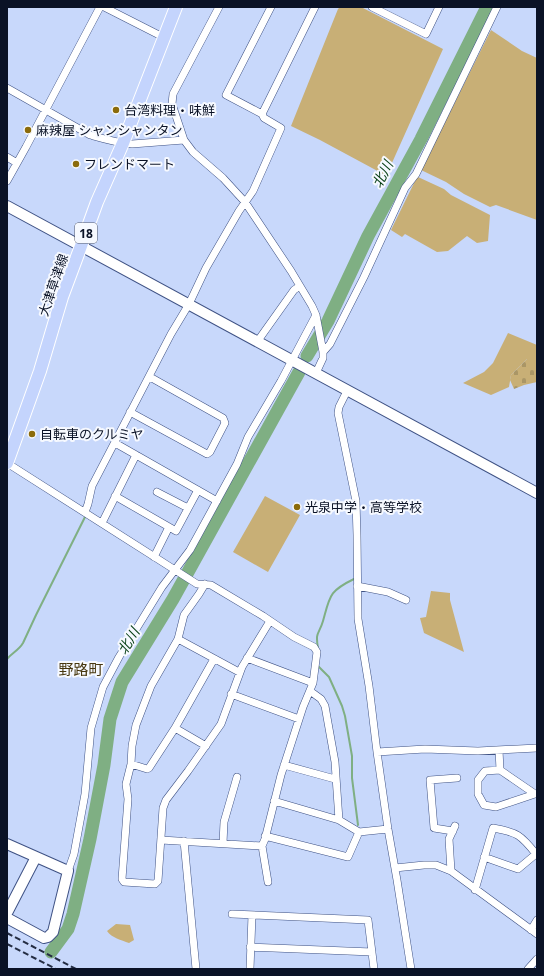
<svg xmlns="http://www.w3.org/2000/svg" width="544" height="976" viewBox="0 0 544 976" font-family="'Open Sans','Noto Sans JP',sans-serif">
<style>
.green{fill:#c8af76}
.cemetery{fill:url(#cemetery-stones)}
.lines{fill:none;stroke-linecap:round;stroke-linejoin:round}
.stream{stroke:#7faf83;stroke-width:2}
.river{stroke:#7faf83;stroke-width:13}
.street-casing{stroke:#3f5284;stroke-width:8}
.secondary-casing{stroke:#3f5284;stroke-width:12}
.primary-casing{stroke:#fff;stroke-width:14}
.street{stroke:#fff;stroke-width:7}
.secondary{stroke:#fff;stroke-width:10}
.primary{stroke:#c4d4fd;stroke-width:12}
.rail{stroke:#242d43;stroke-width:2;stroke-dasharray:6 3;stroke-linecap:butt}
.poi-dot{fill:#8b6b0b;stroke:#f6f9ff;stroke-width:1.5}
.labels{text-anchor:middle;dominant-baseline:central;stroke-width:4;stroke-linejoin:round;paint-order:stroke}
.shield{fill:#f6f9ff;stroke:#515767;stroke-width:1}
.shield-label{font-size:12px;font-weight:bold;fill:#0a1226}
.poi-label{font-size:13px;fill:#0a1226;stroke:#f6f9ff;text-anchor:start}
.street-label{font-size:13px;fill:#0a1226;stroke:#f6f9ff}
.water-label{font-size:14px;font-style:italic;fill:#053d13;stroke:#f6f9ff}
.quarter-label{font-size:15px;fill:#47370f;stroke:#f6f9ff}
</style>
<defs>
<pattern id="cemetery-stones" width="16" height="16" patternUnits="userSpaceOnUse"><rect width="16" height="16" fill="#c8af76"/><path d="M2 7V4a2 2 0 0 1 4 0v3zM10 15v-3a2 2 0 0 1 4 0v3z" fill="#aa9666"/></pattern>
</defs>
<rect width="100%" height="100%" fill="#c8d8fb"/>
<path class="green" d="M340,7H361L443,49L387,174L385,175L320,140L291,126L338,9Z
M491,30L522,51L537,58V220L496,205L490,207L464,194L446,182L421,170Z
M418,177L444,189L451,195L490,215L488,241L477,243L467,236L448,251L437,252L405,234L402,237L391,230L416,179Z
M508,333L537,345V359H527L511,375L509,387L491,395L463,383L484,372L493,363Z
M265,496L300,515L268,572L233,552Z
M431,591L450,593V600L464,652L424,633L420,618L426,617Z
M116,924L130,925L134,940L129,943C121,940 112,938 107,931Z"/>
<path class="cemetery" d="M527,359H537V382L524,385L514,389L510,380L511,375Z"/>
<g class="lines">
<path class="stream" d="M318,648C315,631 319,635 323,621C330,596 329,591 354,579
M7,659C12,653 19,650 23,643L36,615L85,517
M318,666L329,677L342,706L345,716L352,756V778L358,825"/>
<path class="river" d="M307,356L328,321L368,236L421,139L487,7
M51,952L68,929L73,914L90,839L104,765L110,719L122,682L173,599L299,372"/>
<defs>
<path id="street" d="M104,7L163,37
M219,7L173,94L172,104L184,140L193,152L223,178L245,202L291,271L312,306L316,315L323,352V358L316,373
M271,7L226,95L262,114L315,7
M372,7L426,34L439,7
M7,88L90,135C104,139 117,143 132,144L184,140
M7,157L17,163
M7,181L26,147L100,7
M257,342L294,290L300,286
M323,352L330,344L364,277L405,188L416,174L497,7
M347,391L339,407L338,413L356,501L357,535L358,619L369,686L377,752L388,829L397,880L411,969
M130,412L207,454L210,452L225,423L223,418L150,377
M115,443L217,501
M7,463L197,584L211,585L263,616L294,637L314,647L317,652L313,683L303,707L281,775L265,839L262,846L161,840
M157,492L188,508
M115,496L176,531L198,490
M85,512L88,504L92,486L171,334L189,304L206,268L239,211L253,191L281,128L264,118L262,114
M102,523L136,455
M154,557L169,527
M205,584L199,594L184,615L178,639L151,686L136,725L132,746L131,764L126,784L128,799L122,879L124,882L155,884L158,881L163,808L166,800L188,771L221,724L242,667L270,621
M357,586L388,592L406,600
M178,639L239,672
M247,658L313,683
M310,691L321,699L325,706L335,762L339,820
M231,694L299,719
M175,728L214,659
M499,750L500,770L535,794H537
M377,752L425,749L478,751L537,748
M131,764L147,769L149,768L175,728L206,746
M284,765L335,779
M500,770L485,771L478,780V794L484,805L496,807L535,794
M274,801L339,820L359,832L388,829
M453,831L434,828L430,780L457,778
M265,836L348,857L359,832
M184,841L196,969
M223,843L224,822L237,777
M262,846L268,882
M395,868L424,865H436L451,871L537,934
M68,871L74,854L85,794L91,728L103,687L119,657L162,587L190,550L237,464L248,437L281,381L316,315
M451,871L449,839L455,826
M475,890L493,828C517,832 521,835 536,854L518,869L484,857
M232,914L368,920L374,969
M531,930L537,920
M250,947L372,952
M250,969L252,915
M528,969L537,959"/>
<path id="secondary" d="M7,206L537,493
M7,844L68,871L53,932L48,937L44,938L7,918
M7,913L36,857"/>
<path id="primary" d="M7,463L40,371L62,297L81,246L97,202L123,143L176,7"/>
</defs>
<use href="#street" class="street-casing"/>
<use href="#secondary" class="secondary-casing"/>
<use href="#primary" class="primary-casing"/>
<use href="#street" class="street"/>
<use href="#secondary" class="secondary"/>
<use href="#primary" class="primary"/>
<path class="rail" d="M7,933L76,969
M7,944L56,969"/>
</g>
<g class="poi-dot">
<circle cx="116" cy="110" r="4"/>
<circle cx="28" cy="130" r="4"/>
<circle cx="76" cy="164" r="4"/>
<circle cx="32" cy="434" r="4"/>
<circle cx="297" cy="507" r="4"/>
</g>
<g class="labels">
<rect class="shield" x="75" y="223" width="22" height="20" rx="3"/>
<g class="shield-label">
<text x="86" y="233">18</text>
</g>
<g class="poi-label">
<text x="124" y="110">台湾料理・味鮮</text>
<text x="36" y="130">麻辣屋 シャンシャンタン</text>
<text x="84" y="164">フレンドマート</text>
<text x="40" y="434">自転車のクルミヤ</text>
<text x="305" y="507">光泉中学・高等学校</text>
</g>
<g class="street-label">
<text transform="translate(53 285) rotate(-71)">大津草津線</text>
</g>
<g class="water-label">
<text transform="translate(382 174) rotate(-63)">北川</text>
<text transform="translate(128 641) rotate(-59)">北川</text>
</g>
<g class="quarter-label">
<text x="81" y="669">野路町</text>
</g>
</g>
<rect width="544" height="976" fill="none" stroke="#0a1226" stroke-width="16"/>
</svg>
